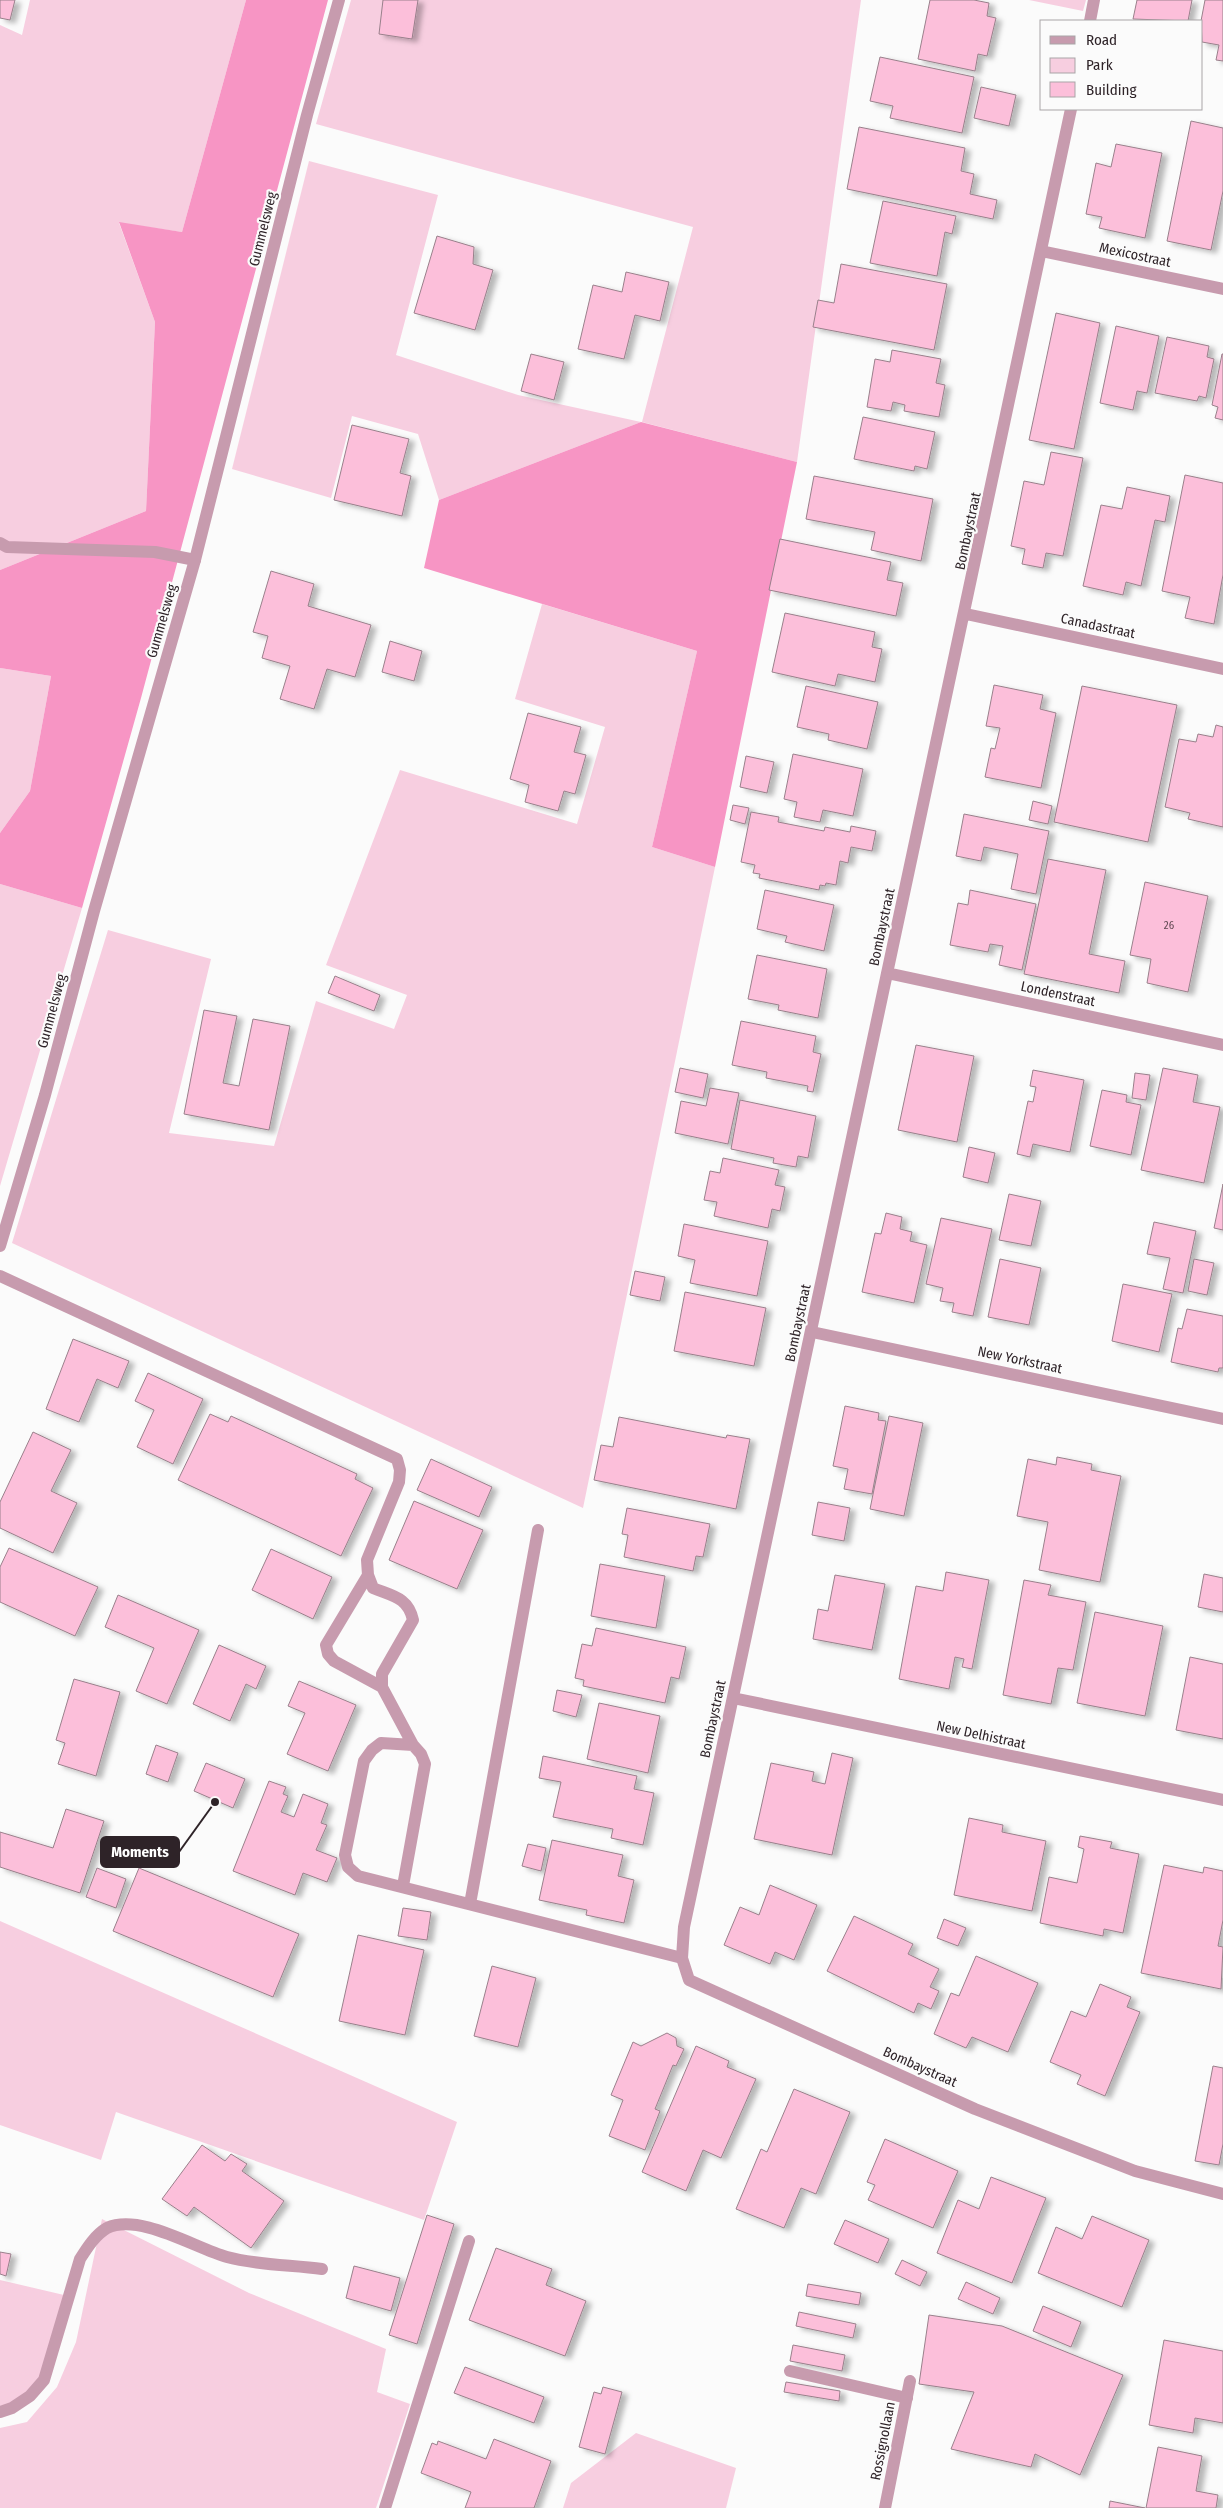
<svg xmlns="http://www.w3.org/2000/svg" width="1223" height="2508" viewBox="0 0 1223 2508" font-family="'Fira Sans Condensed',sans-serif">
<style>
.green{fill:#f7cee0}
.forest{fill:#f795c4}
.building{fill:#fcbfda;stroke:#99808b;filter:url(#shadow)}
.lines{fill:none;stroke-linecap:round;stroke-linejoin:round}
.service{stroke:#c79bae;stroke-width:12}
.minor{stroke:#c79bae;stroke-width:12}
.labels{text-anchor:middle;dominant-baseline:central;stroke-width:4.5;stroke-linejoin:round;paint-order:stroke}
.number-label{font-size:11px;fill:#624a54}
.street-label{font-size:14px;fill:#2e2328;stroke:#fbfbfb}
.leader{fill:none;stroke:#2e2328;stroke-width:2}
.callout-dot{fill:#2e2328;stroke:#fbfbfb;stroke-width:2}
.callout{fill:#2e2328;stroke:#2e2328;stroke-width:2}
.callout-label{font-size:15px;text-anchor:middle;font-weight:bold;fill:#fff}
</style>
<defs>
<filter id="shadow"><feDropShadow dx="5.5" dy="3" stdDeviation="2.5" flood-color="#0004"/></filter>
</defs>
<rect width="100%" height="100%" fill="#fbfbfb"/>
<path class="green" d="M30,0H246L182,232L119,223L155,322L146,511L0,570V25L22,35Z
M351,0H861L797,462L642,422L693,227L316,124Z
M1029,0H1086L1083,11Z
M309,161L438,195L396,355L518,395L641,422L439,500L418,434L352,416L331,498L232,469Z
M542,604L697,651L652,847L715,867L583,1508L12,1243L108,930L211,959L169,1133L274,1146L316,1001L394,1029L407,995L326,965L400,770L577,824L605,727L515,699Z
M0,668L51,676L30,791L0,833Z
M0,884L82,908L0,1186Z
M0,1921L457,2122L424,2220L116,2112L101,2160L0,2125Z
M102,2219L249,2293L386,2349L377,2392L410,2404L376,2508H0V2428L27,2422L57,2387L76,2342Z
M0,2280L64,2295L45,2375L17,2402L0,2406Z
M636,2433L736,2468L726,2508H563L571,2483Z"/>
<path class="forest" d="M246,0H328L141,698L82,908L0,884V833L30,791L51,676L0,668V570L146,511L155,322L119,222L182,232Z
M641,422L797,462L715,867L652,847L697,651L424,568L439,500Z"/>
<path class="building" d="M0,0H15L10,20L0,18Z
M383,0H418L412,39L379,34Z
M930,0H974L989,3L987,16L996,18L987,56L978,54L975,71L918,59Z
M1137,0H1192L1188,21L1133,19Z
M1205,0H1223V61L1216,60L1219,45L1202,42L1201,21Z
M880,57L974,77L962,133L890,118L893,106L870,101Z
M981,87L1016,95L1009,126L974,118Z
M1191,121L1223,128V191L1211,250L1167,241Z
M859,127L965,148L961,171L974,174L970,194L997,200L993,219L847,189Z
M1116,144L1162,153L1145,238L1099,228L1102,217L1086,214L1096,163L1111,167Z
M883,201L956,216L952,234L945,232L937,276L870,263Z
M437,236L474,247L473,264L493,270L475,330L414,313Z
M841,264L947,284L934,350L813,327L818,300L834,303Z
M626,272L669,282L660,321L635,315L624,359L578,349L593,285L622,292Z
M1056,313L1100,323L1074,449L1029,440Z
M1116,326L1159,336L1147,393L1137,391L1133,410L1100,403Z
M1167,337L1209,346L1207,357L1214,359L1206,398L1199,396L1197,401L1155,393Z
M892,350L941,359L936,383L945,385L939,417L904,411L905,405L893,402L891,411L867,407L875,359L890,362Z
M531,354L564,362L554,400L521,391Z
M1222,354H1223V420L1215,418L1218,407L1212,405Z
M863,417L935,432L927,469L915,466L914,471L854,459Z
M352,425L409,439L400,473L411,476L402,516L334,500Z
M1051,452L1083,458L1063,556L1046,553L1043,568L1022,564L1025,549L1011,546L1024,481L1044,485Z
M1185,475L1223,483V575L1214,624L1185,618L1190,597L1162,591Z
M814,476L933,499L921,561L871,550L875,532L806,519Z
M1127,487L1170,496L1165,522L1155,520L1141,586L1126,582L1123,595L1083,586L1101,505L1122,509Z
M780,539L891,562L887,580L903,583L896,616L769,590Z
M271,571L314,584L308,606L371,625L355,677L327,669L314,709L280,699L290,666L262,658L268,636L253,632Z
M785,613L875,632L872,647L882,649L875,682L838,674L835,686L772,672Z
M390,641L422,651L414,681L382,672Z
M994,685L1043,695L1040,709L1056,713L1041,788L985,777L991,748L995,749L1000,728L986,726Z
M806,686L878,702L867,749L828,740L829,734L797,727Z
M1082,686L1177,705L1148,842L1054,822Z
M528,713L581,727L574,752L586,755L575,794L564,791L558,811L525,802L529,785L510,779Z
M1216,725L1223,727V827L1188,819L1190,813L1165,807L1179,739L1196,742L1198,734L1213,737Z
M793,754L863,769L853,816L823,810L820,822L794,817L797,802L784,799Z
M746,756L774,762L767,793L740,787Z
M1033,801L1052,806L1048,824L1029,820Z
M733,805L749,808L745,824L730,820Z
M751,812L779,817L778,822L824,831L825,827L850,832L851,826L876,831L872,851L851,847L848,863L840,861L836,885L826,883L825,886L820,885L819,890L759,878L760,874L753,873L755,865L741,862Z
M964,814L1049,831L1036,894L1011,889L1018,854L984,847L981,861L956,856Z
M1048,859L1106,870L1089,954L1125,961L1119,993L1024,974Z
M1145,882L1208,896L1188,992L1147,983L1151,959L1130,955Z
M765,890L834,905L824,951L785,942L787,936L757,929Z
M970,890L1036,904L1022,970L999,965L1003,946L990,944L988,952L950,945L958,903L968,905Z
M757,955L827,969L818,1018L778,1010L779,1005L748,999Z
M335,976L380,995L374,1011L328,993Z
M204,1010L237,1016L223,1083L239,1086L253,1019L290,1026L269,1130L184,1114Z
M741,1021L816,1036L813,1052L821,1054L813,1092L807,1091L808,1086L766,1078L767,1072L732,1065Z
M916,1045L974,1056L957,1142L898,1130Z
M680,1068L708,1074L703,1098L675,1092Z
M1163,1068L1198,1075L1193,1102L1220,1107L1204,1183L1141,1170Z
M1033,1070L1084,1080L1070,1152L1033,1144L1030,1157L1017,1154L1028,1101L1033,1102L1036,1087L1030,1086Z
M1135,1073L1150,1075L1146,1100L1132,1098Z
M710,1088L739,1093L728,1144L675,1133L681,1101L706,1106Z
M1102,1090L1127,1095L1126,1102L1141,1105L1131,1155L1090,1146Z
M740,1100L816,1116L808,1158L798,1156L796,1167L773,1163L774,1158L731,1149Z
M969,1147L995,1153L988,1183L963,1177Z
M723,1158L779,1170L775,1185L785,1187L780,1211L772,1209L768,1228L714,1216L717,1202L704,1200L710,1171L720,1173Z
M1223,1184V1230L1214,1228Z
M1009,1194L1041,1201L1031,1246L999,1240Z
M886,1213L902,1217L900,1229L912,1232L910,1241L927,1245L914,1303L862,1292L875,1233L881,1234Z
M941,1218L992,1229L973,1316L952,1312L954,1303L940,1301L943,1288L926,1284Z
M1154,1222L1196,1231L1183,1293L1163,1289L1170,1258L1147,1254Z
M684,1224L768,1241L757,1296L690,1283L695,1260L678,1256Z
M1000,1259L1041,1268L1029,1325L988,1317Z
M1194,1259L1214,1263L1207,1295L1188,1291Z
M635,1271L665,1277L660,1301L630,1295Z
M1123,1284L1172,1294L1159,1352L1112,1341Z
M685,1292L766,1308L754,1366L674,1351Z
M1187,1309L1223,1316V1368H1219L1218,1372L1171,1362L1178,1328L1182,1329Z
M73,1339L129,1361L118,1388L97,1379L79,1422L46,1409Z
M148,1373L203,1399L173,1464L137,1447L154,1410L135,1401Z
M845,1406L879,1413L878,1420L886,1421L872,1494L844,1489L848,1469L833,1466Z
M210,1414L228,1422L231,1416L357,1474L355,1479L373,1488L341,1556L178,1480Z
M889,1416L923,1423L904,1516L870,1509Z
M619,1417L726,1438L727,1435L750,1439L736,1509L594,1480L601,1445L613,1447Z
M33,1432L71,1450L51,1491L77,1503L53,1553L0,1528V1502Z
M1057,1457L1092,1464L1091,1470L1121,1476L1100,1582L1039,1570L1048,1522L1017,1516L1028,1459L1056,1465Z
M431,1459L492,1487L479,1517L417,1490Z
M414,1501L483,1530L457,1589L389,1560Z
M818,1502L850,1508L844,1541L812,1535Z
M627,1508L710,1524L703,1557L696,1556L693,1571L624,1557L628,1535L622,1534Z
M9,1548L98,1587L75,1636L0,1602V1567Z
M271,1549L332,1577L313,1619L252,1590Z
M600,1564L665,1576L656,1628L591,1616Z
M946,1572L989,1580L972,1669L962,1667L964,1659L955,1657L949,1689L899,1679L916,1586L943,1591Z
M1204,1574L1223,1578V1612L1198,1607Z
M835,1575L885,1584L872,1650L813,1639L818,1609L828,1611Z
M1024,1580L1051,1585L1048,1595L1086,1602L1073,1670L1058,1668L1051,1704L1003,1695Z
M118,1595L199,1630L167,1704L136,1691L154,1648L105,1627Z
M1095,1612L1163,1626L1145,1716L1077,1703Z
M596,1628L686,1647L679,1679L671,1677L665,1703L583,1686L584,1680L575,1678L582,1644L592,1646Z
M219,1645L266,1666L256,1689L246,1684L230,1721L193,1704Z
M1190,1657L1223,1664V1739L1176,1730Z
M74,1679L120,1692L96,1776L58,1764L65,1743L56,1740Z
M299,1681L356,1705L328,1771L287,1754L305,1713L288,1706Z
M557,1690L582,1695L576,1717L553,1711Z
M599,1703L660,1716L648,1773L587,1759Z
M156,1745L178,1753L168,1782L146,1774Z
M832,1753L853,1758L832,1855L754,1839L771,1763L814,1772L812,1781L825,1784Z
M543,1756L637,1776L634,1789L654,1793L643,1845L611,1838L613,1829L553,1817L561,1782L539,1778Z
M206,1763L245,1779L233,1808L194,1791Z
M269,1781L286,1787L283,1794L288,1796L281,1812L294,1817L303,1794L328,1804L321,1823L327,1825L316,1850L337,1858L327,1882L303,1873L295,1895L233,1871Z
M66,1809L104,1821L80,1893L0,1867V1832L53,1848Z
M969,1818L1003,1825L1002,1832L1046,1841L1032,1911L954,1895Z
M1080,1836L1112,1842L1110,1848L1139,1854L1123,1933L1104,1929L1103,1936L1040,1923L1049,1877L1077,1883L1084,1849L1078,1847Z
M552,1840L623,1855L618,1876L634,1880L624,1923L586,1915L587,1910L539,1900Z
M528,1844L546,1848L541,1871L522,1866Z
M1164,1865L1203,1873L1204,1867L1223,1871V1920L1218,1946L1223,1947L1221,1989L1141,1973Z
M97,1868L126,1879L116,1908L86,1897Z
M139,1868L299,1934L273,1997L113,1931Z
M770,1885L817,1905L794,1960L775,1952L770,1964L724,1945L740,1907L759,1915Z
M403,1908L431,1912L427,1940L398,1936Z
M854,1916L913,1944L908,1954L939,1969L930,1987L939,1991L931,2009L918,2003L914,2013L827,1971Z
M944,1919L966,1928L958,1946L937,1938Z
M358,1935L424,1950L405,2035L339,2021Z
M976,1956L1038,1983L1008,2052L972,2037L966,2048L934,2034L951,1993L959,1996Z
M492,1966L536,1978L518,2047L474,2036Z
M1100,1984L1131,1997L1127,2007L1140,2012L1105,2096L1077,2084L1081,2075L1050,2062L1071,2011L1086,2017Z
M667,2033L676,2038L677,2046L684,2049L676,2066L673,2065L655,2109L660,2111L645,2150L609,2136L623,2100L611,2095L633,2042L641,2046Z
M696,2046L729,2061L727,2067L756,2079L721,2158L703,2150L686,2191L642,2172Z
M1213,2066L1223,2068V2144L1219,2165L1195,2161Z
M794,2089L850,2112L816,2194L801,2188L784,2228L736,2209L761,2149L767,2152Z
M885,2139L958,2171L933,2228L868,2200L875,2185L867,2182Z
M202,2145L225,2161L231,2154L247,2164L242,2171L284,2201L251,2248L194,2207L187,2216L162,2199Z
M991,2177L1046,2198L1012,2283L937,2253L958,2200L979,2209Z
M427,2215L454,2224L417,2344L389,2335Z
M1092,2216L1149,2240L1122,2307L1038,2273L1056,2227L1082,2239Z
M845,2220L889,2239L878,2263L834,2244Z
M496,2248L552,2269L546,2285L586,2301L565,2356L469,2320Z
M0,2252L11,2254L6,2276L0,2274Z
M902,2260L927,2272L920,2286L895,2274Z
M354,2266L400,2278L391,2311L346,2298Z
M966,2282L1000,2298L993,2314L958,2299Z
M808,2284L861,2293L859,2305L806,2296Z
M1043,2306L1081,2322L1071,2347L1033,2331Z
M799,2312L856,2324L853,2338L796,2326Z
M929,2315L1002,2326L1123,2375L1080,2475L1035,2454L1031,2467L951,2449L974,2392L919,2384Z
M1164,2340L1223,2351V2423L1195,2418L1193,2433L1149,2425Z
M793,2345L845,2355L842,2371L790,2361Z
M465,2367L544,2397L534,2423L454,2393Z
M786,2382L840,2391L839,2401L784,2392Z
M603,2387L622,2392L605,2454L579,2447L594,2392L601,2394Z
M494,2439L551,2461L534,2508H465L471,2492L421,2473L432,2443L437,2445L438,2441L486,2459Z
M1158,2447L1202,2456L1196,2491L1218,2495L1216,2508H1146Z
M1110,2501L1145,2508H1109Z"/>
<g class="lines">
<path class="service" d="M0,543L7,547L155,552L195,560
M0,1276L397,1459L400,1470L399,1482L367,1560L368,1575L373,1588C392,1596 408,1597 413,1620L382,1674V1687L413,1745L381,1743L372,1750L364,1761L345,1855L348,1867L358,1876L682,1958
M368,1575L326,1645L328,1654L334,1661L382,1687
M403,1886L425,1764L421,1754L413,1745
M470,1904L538,1530
M790,2371L907,2398
M0,2412L12,2408L30,2396L44,2380L80,2259C87,2248 95,2235 107,2228C140,2213 195,2248 227,2257C256,2265 292,2265 322,2269
M385,2508L469,2241"/>
<path class="minor" d="M1090,21L1094,0
M1071,109C943,715 814,1321 684,1927L682,1958L689,1980L975,2109L1135,2171L1223,2194
M1041,251L1223,289
M966,614L1223,669
M887,973L1223,1045
M0,1246L45,1095L94,911L195,560L307,115L339,0
M812,1332L1223,1419
M733,1698L1223,1800
M885,2508L910,2381"/>
</g>
<g class="labels">
<g class="number-label">
<text x="1169" y="925">26</text>
</g>
<g class="street-label">
<text transform="translate(263 229) rotate(-76)">Gummelsweg</text>
<text transform="translate(1135 255) rotate(12)">Mexicostraat</text>
<text transform="translate(968 531) rotate(-78)">Bombaystraat</text>
<text transform="translate(162 621) rotate(-74)">Gummelsweg</text>
<text transform="translate(1098 626) rotate(12)">Canadastraat</text>
<text transform="translate(882 927) rotate(-78)">Bombaystraat</text>
<text transform="translate(1058 994) rotate(12)">Londenstraat</text>
<text transform="translate(52 1011) rotate(-75)">Gummelsweg</text>
<text transform="translate(798 1323) rotate(-78)">Bombaystraat</text>
<text transform="translate(1020 1360) rotate(12)">New Yorkstraat</text>
<text transform="translate(713 1719) rotate(-78)">Bombaystraat</text>
<text transform="translate(981 1735) rotate(12)">New Delhistraat</text>
<text transform="translate(920 2067) rotate(24)">Bombaystraat</text>
<text transform="translate(883 2441) rotate(-79)">Rossignollaan</text>
</g>
</g>
<path class="leader" d="M215 1802L179 1852"/>
<circle class="callout-dot" cx="215" cy="1802" r="5"/>
<rect class="callout" x="101" y="1837" width="78" height="30" rx="5"/>
<g class="callout-label">
<text x="140" y="1857">Moments</text>
</g>
<rect x="1040" y="20" width="162" height="90" fill="#fbfbfb" stroke="#a9a5a7"/>
<rect x="1050" y="36" width="25" height="8" fill="#c79bae" stroke="#a9a5a7"/>
<text x="1086" y="45" font-size="15" fill="#2e2328">Road</text>
<rect x="1050" y="58" width="25" height="15" fill="#f7cee0" stroke="#a9a5a7"/>
<text x="1086" y="70" font-size="15" fill="#2e2328">Park</text>
<rect x="1050" y="82" width="25" height="15" fill="#fcbfda" stroke="#a9a5a7"/>
<text x="1086" y="95" font-size="15" fill="#2e2328">Building</text>
</svg>
